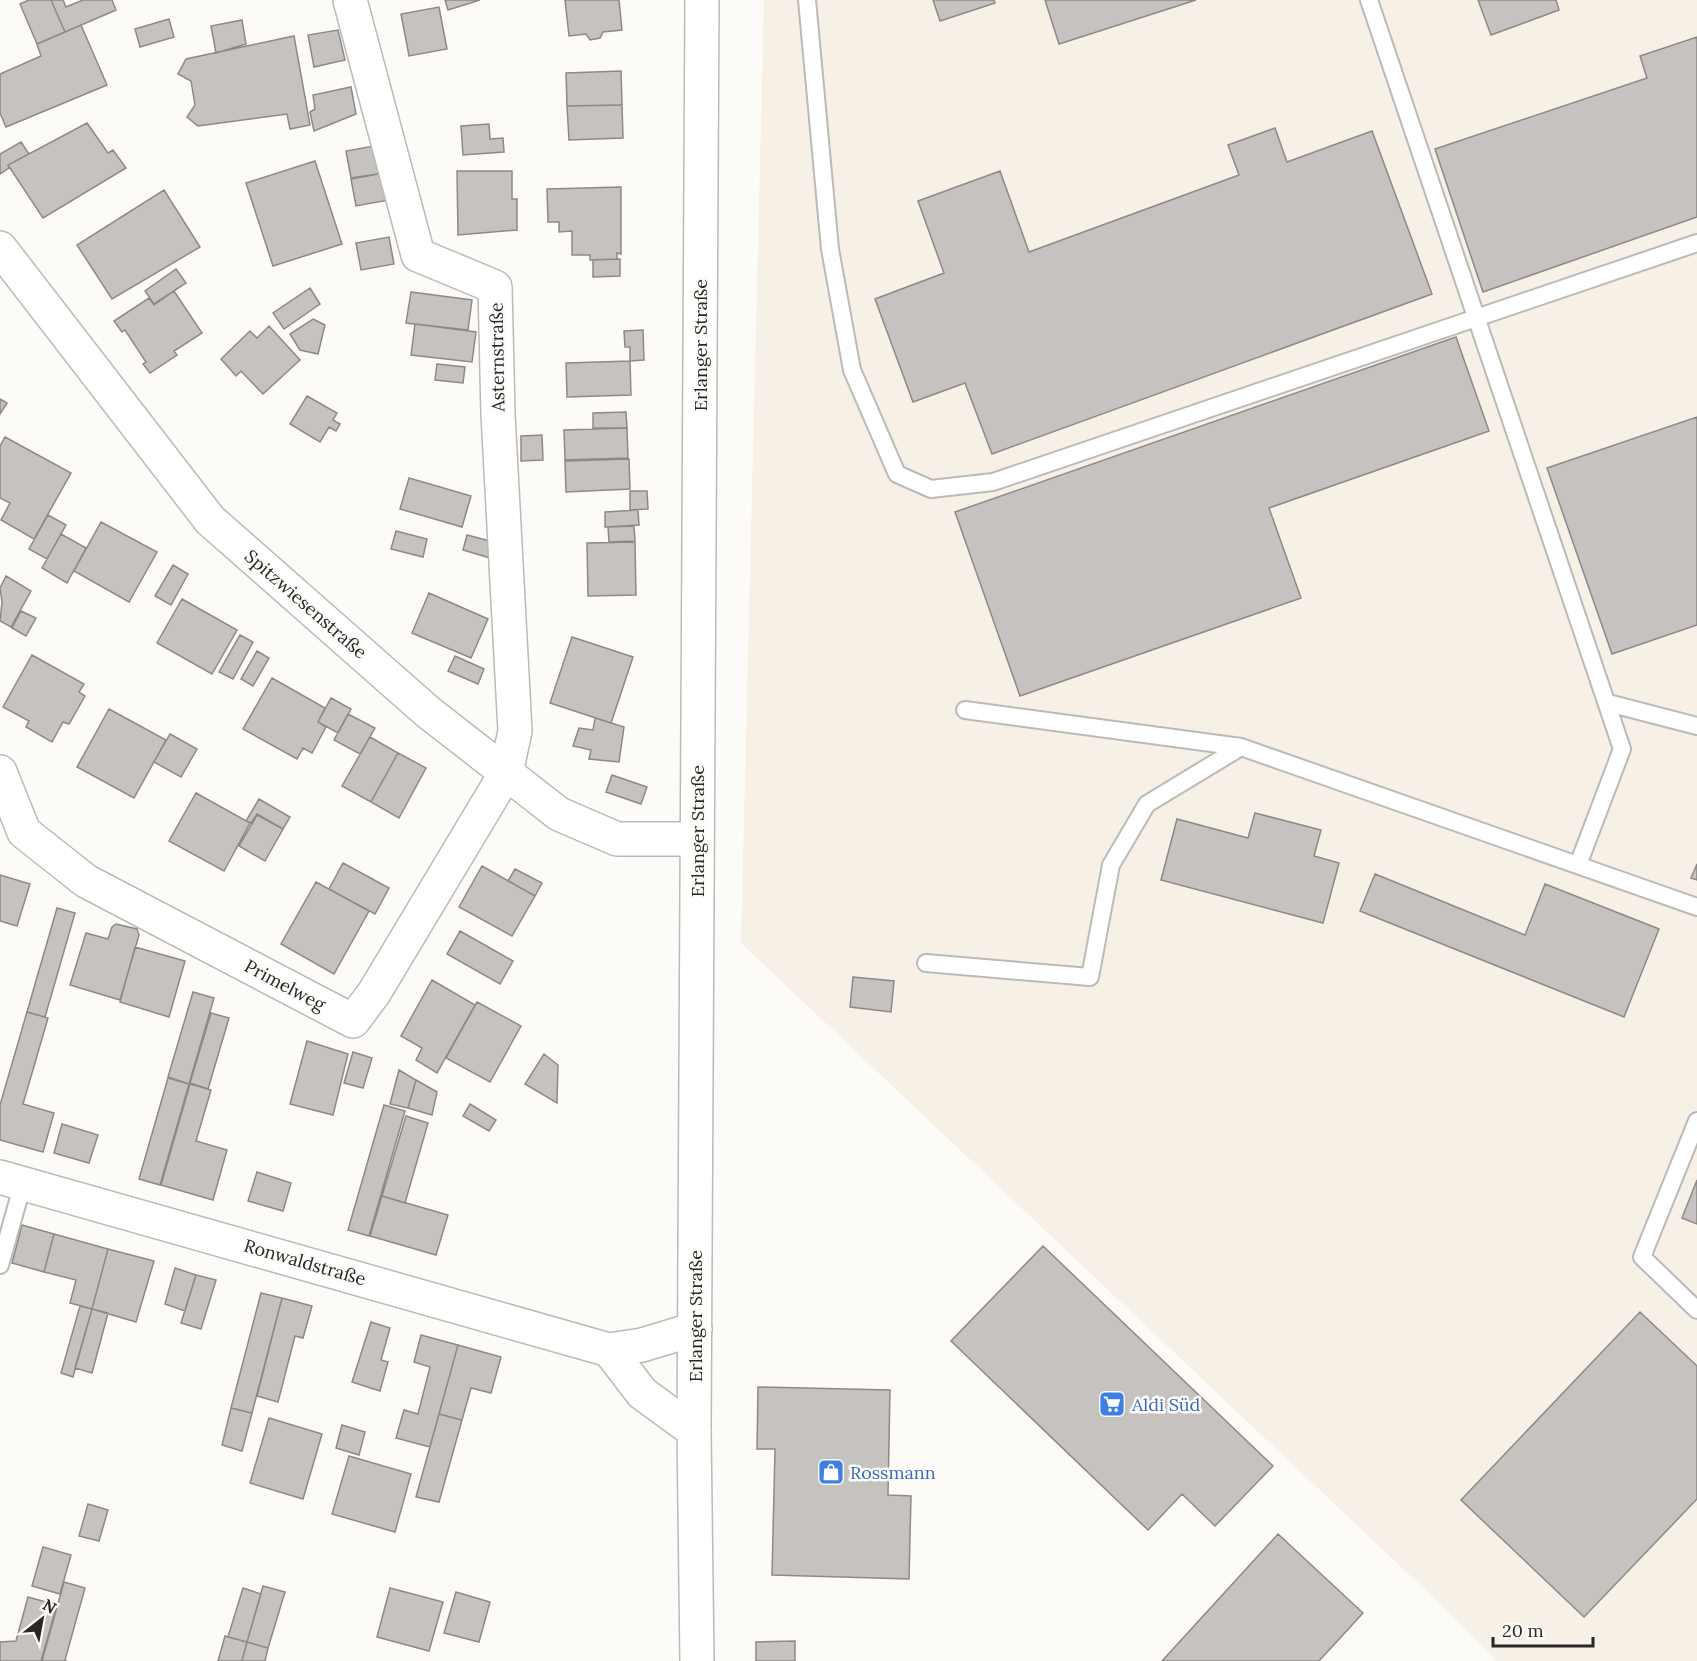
<svg xmlns="http://www.w3.org/2000/svg" width="1697" height="1661" viewBox="0 0 1697 1661" font-family="Lora,serif">
<style>
.built{fill:#f6f0e6}
.building{fill:#c6c2c0;stroke:#8d8987;stroke-width:1.5}
.lines{fill:none;stroke-linecap:round;stroke-linejoin:round}
.lane-casing{stroke:#bcbab7;stroke-width:20}
.street-casing{stroke:#bcbab7;stroke-width:36}
.secondary-casing{stroke:#bcbab7;stroke-width:36}
.lane{stroke:#fff;stroke-width:16}
.street{stroke:#fff;stroke-width:33}
.secondary{stroke:#fff;stroke-width:33}
.labels{text-anchor:middle;dominant-baseline:central;stroke-width:5;stroke-linejoin:round;paint-order:stroke}
.street-label{font-size:18px;fill:#282726;stroke:#fdfbf7}
.shop-label{font-size:18px;fill:#366cbe;stroke:#fdfbf7;text-anchor:start}
</style>
<rect width="100%" height="100%" fill="#fdfbf7"/>
<path class="built" d="M764,0H1697V1661H1497L1434,1598L741,943Z"/>
<path class="building" d="M29,0H51L65,32L37,44L20,4Z
M51,0H63L66,7L83,0H112L116,10L65,32Z
M445,0H480L448,10Z
M565,0H619L622,30L603,32L600,38L590,40L586,34L569,36Z
M933,0H994L995,3L940,21Z
M1045,0H1196L1059,44Z
M1478,0H1556L1559,10L1491,35Z
M439,7L447,49L409,56L401,14Z
M169,19L174,37L140,47L135,29Z
M242,20L246,44L216,53L211,26Z
M81,25L107,85L6,127L0,113V74L41,56L37,44Z
M338,30L345,60L314,67L308,35Z
M294,36L310,125L290,129L287,114L198,126L187,117L195,105L191,81L178,74L186,59Z
M1697,37V217L1483,292L1435,149L1647,78L1640,56Z
M621,71L622,105L567,106L566,73Z
M351,87L356,114L314,131L310,112L315,109L313,95Z
M622,105L623,138L569,140L567,106Z
M87,123L108,153L113,150L126,168L43,218L8,165Z
M489,124L490,139L503,138L504,152L463,155L461,126Z
M1275,128L1287,162L1372,131L1432,294L992,454L965,383L913,402L875,299L944,273L918,201L1000,171L1029,252L1239,175L1228,145Z
M21,142L29,154L8,165L9,168L0,174V154Z
M379,145L384,173L351,178L346,151Z
M315,161L342,244L273,266L246,183Z
M457,171H512V199H517V230L458,235Z
M384,173L389,200L356,206L351,179Z
M621,187V254L617,253V259L590,260V255H572V231L559,232V222H548L547,189Z
M164,190L200,247L112,299L77,245Z
M389,237L394,264L361,270L356,243Z
M620,259V276L593,277V260Z
M176,269L186,283L154,304L145,291Z
M310,288L320,304L284,329L273,313Z
M174,291L202,333L174,351L177,355L150,373L143,364L146,362L125,330L122,332L114,321L149,298L154,305Z
M411,292L472,300L468,330L406,323Z
M313,319L325,325L318,354L300,350L290,334Z
M415,324L476,332L472,362L411,355Z
M269,326L300,360L263,394L241,371L236,376L221,359L250,331L257,338Z
M643,330L644,360L630,361V347H625L624,331Z
M1456,337L1489,431L1269,508L1301,598L1020,696L955,512Z
M630,361L631,395L567,397L566,363Z
M437,364L465,367L463,383L435,380Z
M307,396L337,413L333,420L340,424L336,431L329,427L320,442L290,424Z
M0,399L7,403L0,414Z
M626,412L627,428H593V413Z
M1697,417V625L1612,654L1547,468Z
M627,428L628,458L565,460L564,430Z
M542,435L543,460L521,461V436Z
M5,437L71,473L34,539L1,520L10,503L0,498V446Z
M629,459L630,489L566,492L565,461Z
M409,478L471,496L462,527L400,509Z
M630,491H647L648,509L630,510Z
M638,510L639,525L605,527V512Z
M48,515L66,525L47,559L29,549Z
M101,522L157,552L129,602L74,571Z
M634,526L635,541L609,542L608,527Z
M396,531L427,539L423,557L391,549Z
M61,534L86,548L67,583L42,568Z
M467,535L494,542L490,558L463,550Z
M635,542L636,595L588,596L587,543Z
M173,565L188,574L171,605L155,596Z
M6,576L31,591L11,627L0,621L2,602L0,588Z
M429,593L488,619L471,658L412,633Z
M182,599L237,630L212,674L157,643Z
M21,611L36,618L26,636L12,628Z
M240,635L253,642L233,679L219,672Z
M572,637L633,657L611,723L550,703Z
M257,651L269,658L253,686L241,679Z
M32,655L84,684L79,692L85,696L69,724L63,722L52,742L26,727L29,721L3,707Z
M455,656L484,669L478,684L448,671Z
M272,678L325,708L318,722L326,727L312,753L303,748L297,759L243,729Z
M331,698L351,709L338,733L318,722Z
M109,709L166,740L134,798L77,767Z
M348,714L375,728L360,754L334,740Z
M595,718L624,727L619,762L589,759L591,750L573,746L579,728L593,730Z
M170,734L197,749L181,777L154,762Z
M370,737L398,753L371,802L342,786Z
M398,753L426,768L399,818L371,802Z
M612,775L647,787L641,804L606,792Z
M196,793L250,823L224,871L169,841Z
M259,799L290,817L283,829L257,814L251,823L246,821Z
M1255,813L1321,830L1314,856L1339,863L1323,923L1161,880L1177,819L1248,838Z
M257,815L283,829L265,861L239,846Z
M343,863L389,888L375,914L329,889Z
M1697,864V880L1691,878Z
M482,866L535,896L512,936L459,907Z
M515,869L542,883L535,896L508,881Z
M1375,874L1525,935L1545,884L1659,929L1624,1017L1360,911Z
M0,875L30,884L17,926L0,921Z
M316,882L369,911L334,974L281,944Z
M57,908L75,913L45,1017L27,1012Z
M116,924L137,929L139,935L120,1000L70,985L86,933L108,939L112,927Z
M460,931L513,961L500,984L447,954Z
M135,947L185,961L169,1017L120,1002Z
M853,977L894,981L891,1012L850,1007Z
M432,980L475,1005L437,1073L416,1060L422,1048L401,1036Z
M193,992L214,998L189,1084L168,1077Z
M477,1002L521,1026L490,1082L446,1058Z
M27,1012L48,1018L23,1104L54,1113L43,1152L0,1140V1105Z
M211,1013L229,1018L208,1089L190,1083Z
M307,1041L348,1054L333,1115L290,1104Z
M353,1052L372,1058L363,1088L344,1083Z
M544,1054L558,1065L557,1103L525,1084Z
M399,1070L416,1080L408,1108L390,1104Z
M168,1078L189,1084L160,1185L139,1179Z
M416,1080L437,1092L432,1115L408,1108Z
M190,1084L211,1090L196,1141L227,1150L213,1200L161,1185Z
M470,1104L496,1120L489,1131L463,1116Z
M384,1105L405,1111L369,1236L348,1230Z
M406,1116L428,1123L405,1203L382,1196Z
M62,1124L98,1135L89,1163L54,1153Z
M257,1172L291,1183L283,1211L248,1201Z
M1697,1180V1224L1682,1218Z
M382,1196L448,1215L436,1255L370,1236Z
M22,1225L54,1234L44,1272L12,1263Z
M54,1234L108,1249L92,1309L70,1303L76,1280L44,1272Z
M1043,1246L1273,1466L1215,1526L1182,1494L1148,1530L951,1341Z
M108,1249L154,1261L136,1322L92,1309Z
M175,1268L196,1275L185,1311L165,1304Z
M196,1275L216,1280L201,1329L181,1323Z
M261,1293L282,1298L252,1413L231,1408Z
M282,1298L312,1306L303,1338L295,1336L278,1402L257,1396Z
M80,1306L92,1309L73,1377L61,1373Z
M92,1309L108,1313L92,1373L75,1368Z
M1640,1312L1697,1366V1499L1584,1617L1461,1500Z
M371,1322L390,1328L381,1360L388,1362L380,1391L352,1382Z
M421,1335L458,1345L430,1447L396,1438L404,1410L418,1414L430,1367L414,1362Z
M458,1345L501,1357L491,1393L471,1388L462,1420L439,1414Z
M758,1387L890,1390L888,1495L911,1496L909,1579L772,1575L775,1449H757Z
M231,1408L252,1413L242,1451L222,1445Z
M439,1414L462,1420L439,1502L416,1497Z
M269,1418L322,1434L303,1499L250,1483Z
M342,1425L365,1432L359,1455L336,1448Z
M349,1456L411,1474L395,1532L332,1514Z
M88,1504L108,1510L99,1541L79,1536Z
M1278,1534L1363,1613L1319,1661H1162Z
M43,1547L71,1555L60,1594L32,1586Z
M64,1582L85,1588L65,1660L67,1661H42Z
M263,1586L285,1592L268,1648L247,1642Z
M243,1588L261,1594L247,1642L228,1637Z
M390,1588L443,1602L429,1651L377,1637Z
M456,1592L490,1602L479,1642L444,1633Z
M28,1597L57,1605L41,1661H0V1642L16,1641Z
M225,1636L247,1642L242,1661H218Z
M795,1641V1661H756V1642Z
M247,1642L268,1648L265,1661H242Z"/>
<g class="lines">
<defs>
<path id="lane" d="M807,0L830,249L852,370L897,474L931,489L993,482L1697,243
M1369,0L1622,749L1578,865
M1608,703L1697,726
M965,710L1241,747
M926,963L1090,977L1111,865L1147,804L1241,747L1697,907
M1697,1121L1642,1257L1697,1310
M0,1265L23,1183"/>
<path id="street" d="M0,248L210,520L428,712L559,814L617,839H696
M0,772L24,832L86,881L353,1021L374,993L506,773L515,731L498,414L495,287L418,255L350,0
M0,1177L609,1350L642,1345L695,1329
M609,1350L642,1393L694,1431"/>
<path id="secondary" d="M697,1661L694,1431L702,0"/>
</defs>
<use href="#lane" class="lane-casing"/>
<use href="#street" class="street-casing"/>
<use href="#secondary" class="secondary-casing"/>
<use href="#lane" class="lane"/>
<use href="#street" class="street"/>
<use href="#secondary" class="secondary"/>
</g>
<defs>
<symbol id="supermarket-square" viewBox="-11 -11 22 22"><rect x="-9" y="-9" width="18" height="18" rx="4" fill="#3f7fe0" stroke="#fdfbf7"/><path d="M-6-5.5h2.5l.6 2H6L4.5 2H-2.5L-4.4-4H-6ZM-1.5 3.2a1.3 1.3 0 1 0 .1 0ZM3 3.2a1.3 1.3 0 1 0 .1 0Z" fill="#fff"/></symbol>
<symbol id="shop-square" viewBox="-11 -11 22 22"><rect x="-9" y="-9" width="18" height="18" rx="4" fill="#3f7fe0" stroke="#fdfbf7"/><path d="M-5-2.5h2.3a2.7 3.5 0 0 1 5.4 0H5L5.5 6h-11ZM-1.5-2.5h3a1.5 2.3 0 0 0-3 0Z" fill="#fff"/></symbol>
</defs>
<g fill-rule="evenodd">
<use href="#supermarket-square" x="1097" y="1389" width="30" height="30"/>
<use href="#shop-square" x="816" y="1457" width="30" height="30"/>
</g>
<g class="labels">
<g class="street-label">
<text transform="translate(700 345) rotate(-90)">Erlanger Straße</text>
<text transform="translate(497 357) rotate(-91)">Asternstraße</text>
<text transform="translate(306 604) rotate(41)">Spitzwiesenstraße</text>
<text transform="translate(697 831) rotate(-90)">Erlanger Straße</text>
<text transform="translate(285 985) rotate(28)">Primelweg</text>
<text transform="translate(305 1262) rotate(16)">Ronwaldstraße</text>
<text transform="translate(695 1316) rotate(-90)">Erlanger Straße</text>
</g>
<g class="shop-label">
<text x="1132" y="1404">Aldi Süd</text>
<text x="850" y="1472">Rossmann</text>
</g>
</g>
<g transform="translate(42 1619) rotate(31)" stroke="#fdfbf7" stroke-width="4.5" paint-order="stroke">
<path d="M0-4.5L10 22L0 15L-10 22Z" fill="#282726"/>
<text y="-9" font-size="16" font-weight="bold" text-anchor="middle" fill="#282726">N</text>
</g>
<path d="M1493 1637v9h100v-9" fill="none" stroke="#282726" stroke-width="3"/>
<text x="1502" y="1637" font-size="18" fill="#282726" stroke="#fdfbf7" stroke-width="4.5" paint-order="stroke">20 m</text>
</svg>
